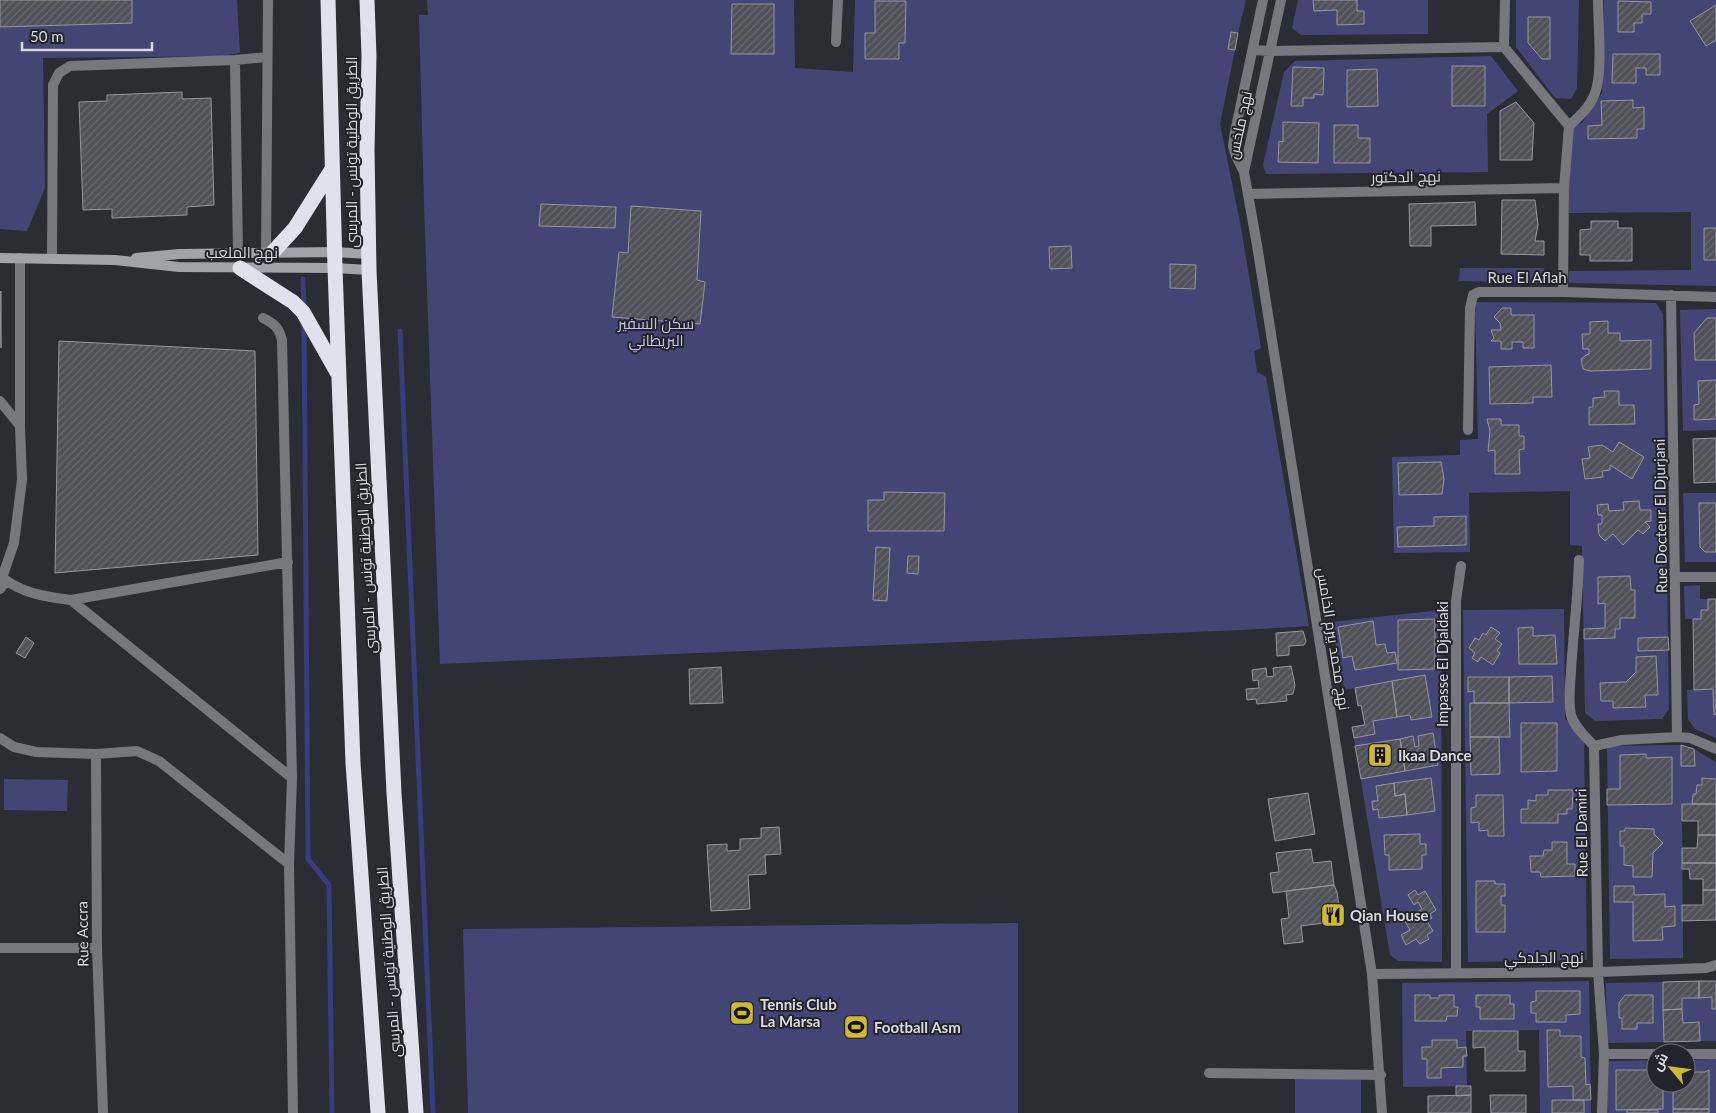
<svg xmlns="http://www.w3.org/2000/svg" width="1716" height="1113" viewBox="0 0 1716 1113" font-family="Lato,Cairo,sans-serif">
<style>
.green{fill:#434675}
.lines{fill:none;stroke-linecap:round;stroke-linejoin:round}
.stream{stroke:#3b3c7e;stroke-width:5}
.building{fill:url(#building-hatch);stroke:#9597a1}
.street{stroke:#77787d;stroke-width:10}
.secondary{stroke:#a1a2aa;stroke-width:10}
.highway{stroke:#dfe1ec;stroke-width:15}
.labels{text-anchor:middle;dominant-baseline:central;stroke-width:4;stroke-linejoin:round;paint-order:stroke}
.street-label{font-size:15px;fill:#dadbe1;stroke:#22232b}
.park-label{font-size:15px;fill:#c2c7ef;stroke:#22232b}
.poi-label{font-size:15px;font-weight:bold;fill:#dadbe1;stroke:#22232b;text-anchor:start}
</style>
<defs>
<pattern id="building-hatch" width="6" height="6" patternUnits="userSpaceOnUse" patternTransform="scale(1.25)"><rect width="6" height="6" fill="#50515a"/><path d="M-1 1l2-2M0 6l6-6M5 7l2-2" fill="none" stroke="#696971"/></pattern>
</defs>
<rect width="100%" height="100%" fill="#2b2d35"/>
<path class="green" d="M0,0H237L240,53L221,56L43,58L45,188L27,231L0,229Z
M427,0H794L795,68L853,72L855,0H1246L1238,33L1232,32L1228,49L1235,50L1220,124L1240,222L1261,348L1254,351L1257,372L1266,377L1309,626L1241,630L440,664L424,202L419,15H428Z
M1298,0H1428V34L1301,35L1292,28Z
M1516,0H1579L1577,88L1571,99L1555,98L1516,47Z
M1604,0H1716V286L1569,283V271L1691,270V212L1569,213V127L1582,123L1602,93Z
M1491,56L1518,91L1487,114L1488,172L1266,174L1263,165L1284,72L1295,61Z
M1460,268H1544V283L1459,281Z
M1475,302L1656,303L1663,314L1669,709L1662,719L1595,721L1585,713L1582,546L1570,545V491L1469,493L1470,552L1394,553L1392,457L1460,455V440L1478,439Z
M1716,309V430L1683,431L1680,310Z
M1683,493H1716V562H1685Z
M1700,585V599H1708V610L1701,619H1685L1684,586Z
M1564,609L1565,718L1584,741L1587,960L1468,962L1463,610Z
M1441,610L1442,962L1398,961L1390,955L1352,727L1364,724L1361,706H1358L1355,688L1344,690L1331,622Z
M1713,689L1714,714H1716V738L1695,729L1688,719L1687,690Z
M1681,745L1694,749L1716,762V804L1682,805L1683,958L1610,959L1607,746Z
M4,779L68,780L67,811L4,810Z
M1018,923V1113H468L463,929Z
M1589,981L1591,1113H1540L1539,1030L1466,1031L1467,1086L1403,1087L1402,983Z
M1663,982L1664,1042L1607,1043L1606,983Z
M1712,997L1716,1009V1041H1700L1699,1022L1683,1023L1682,998Z
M1716,1059V1113H1607V1061L1656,1060V1083H1686V1060Z
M1295,1079H1361V1113H1295Z"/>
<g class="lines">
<path class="stream" d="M303,279L304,308
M304,322L308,859L329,885L332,1113
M400,331L433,1113"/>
</g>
<path class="building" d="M0,0H132V23L0,27Z
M1313,0H1357V11H1364V24L1337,25V10L1314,11Z
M875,1H906L905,43H899V59H865V33H875Z
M1618,1L1651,2V14H1642V23H1634V32H1618Z
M732,4H774V54H731Z
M1716,5V40L1706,46L1690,21Z
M1528,17H1550V59H1542L1528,43Z
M1231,32L1238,33L1235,50L1228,49Z
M1613,54H1660V75H1646V68H1636V83H1612Z
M1452,66H1485V106H1452Z
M1293,67L1324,68L1323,95L1314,94V98H1303V106H1291Z
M1377,69L1378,106L1347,107V70Z
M182,92V99L211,98L214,205L187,207V215L112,218V209L83,210L79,102L107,101V95Z
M1633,100V108L1644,107V129H1637V138L1588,139V126L1602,125L1601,101Z
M1516,102L1534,123L1532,160H1500V111Z
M1283,122L1319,123L1318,163L1278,162L1279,141L1283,142Z
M1334,125H1358V138H1370V163H1334Z
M1502,200H1535L1538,225L1535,241H1544V255L1501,254Z
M1475,202L1476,225L1431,226V246H1410L1409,204Z
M541,204L616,207L615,228L539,226Z
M631,206L701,211L697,280L705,282L700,324L612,317L619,252L628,253Z
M1591,221H1618V228H1632V261H1590V255H1580V230L1591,229Z
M1704,228H1716V260H1704Z
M1071,246L1072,268L1050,269L1049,247Z
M1170,264L1196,265L1195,289L1170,288Z
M1,291V348L0,292Z
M1502,308H1511V315H1534V348H1523V342H1512V349H1501V341H1491L1494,338L1491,330H1501L1500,323L1494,317Z
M1707,318H1716V360H1695L1694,333Z
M1608,321V333H1620V341L1651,340V369L1590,371L1583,369L1581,359L1586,355L1589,354V349H1583L1582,334H1590V322Z
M59,341L255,351L258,555L55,573Z
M1551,365L1552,397H1533V403L1490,404L1489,367Z
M1716,380V419L1694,420V405L1699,404L1698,381Z
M1604,391H1619V405H1634L1635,424L1589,425V407H1593V398L1605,397Z
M1487,419H1501V425H1519V436H1524V449L1519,450L1520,474H1495V450L1488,451L1490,431Z
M1716,438V482L1694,483L1693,439Z
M1619,442L1644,457L1632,479L1610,465V470L1602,471L1603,477L1585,479L1582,459L1590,458L1588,447L1602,445L1613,452Z
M1441,462L1444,479L1442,494L1399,495L1398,463Z
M884,492L945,493L944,531H868V500H884Z
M1639,501L1640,510H1651V521L1645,522L1650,527L1643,534L1638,530L1623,545L1613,534L1605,541L1599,535L1598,524H1602V515H1598L1597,505L1608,504L1609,511L1624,510L1623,502Z
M1699,503H1716V552H1705L1700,547Z
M1466,516V545L1398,547L1397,527L1434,526V517Z
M876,547L890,548L887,601L873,600Z
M908,556H919L918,574L907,573Z
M1630,576L1631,590H1635V618H1620V629H1615V638L1584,639V629L1605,628V603L1598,604V577Z
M1708,599H1716V714L1714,715L1713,689L1694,690L1693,619H1701V610H1708Z
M1435,619V669L1398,670V620Z
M1373,621L1376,645L1385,644L1387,653L1395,652L1397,663L1355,670L1352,656L1343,658L1338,627Z
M1491,627L1500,633L1495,639L1502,644L1497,651L1500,653L1493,665L1481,657L1478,662L1472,658L1475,653L1469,648L1475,638L1479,640L1483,633L1486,635Z
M1533,627V636L1555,635L1557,664H1519L1518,628Z
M1303,631L1306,641L1304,645L1289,646V655L1277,656L1276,633Z
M26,637L34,643L25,658L16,653Z
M1668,637L1669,650L1638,651V638Z
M1656,656L1658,695H1645L1646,707L1613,708V701H1601L1600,683L1626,682L1636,672V657Z
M1291,666L1295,685L1293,694L1286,695L1287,701L1257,704L1256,699L1247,700L1246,689L1259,688L1258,680L1253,681L1252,670L1266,668L1267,677L1274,676L1273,668Z
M721,667L723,703L690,704L689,669Z
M1425,675L1432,717L1411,720L1410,715L1397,717L1392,681Z
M1552,676L1553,702L1509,703V677Z
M1468,677H1509V703H1474V691L1468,692Z
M1392,681L1397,717L1373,721L1375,734L1354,738L1352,727L1365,725L1361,705L1358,706L1355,688Z
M1470,703H1509L1510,737H1470Z
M1521,723H1557V771L1521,772Z
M1433,733L1438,765L1405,771L1400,739L1413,736L1415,747L1419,746L1418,736Z
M1470,737H1499L1500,774L1471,775Z
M1400,739L1405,771L1361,779L1355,746Z
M1681,745L1694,749L1695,766H1681Z
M1646,754V758L1672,757V804L1607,805V789H1620V755Z
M1431,778L1435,811L1407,815L1405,794L1395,796L1394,783Z
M1702,778L1716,779V804H1692L1693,794H1696L1697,785H1702Z
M1394,783L1395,796L1405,794L1407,815L1379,818L1378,809L1373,810L1372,801H1378L1376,786Z
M1548,790H1573L1572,809H1567V814H1558V823H1521V809H1528V800L1536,801V795H1548Z
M1308,793L1315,834L1275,841L1268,799Z
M1476,795H1503L1504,836H1488V830L1479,831V822L1471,823V808L1476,807Z
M1682,804H1716V835H1698V821H1682Z
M779,827L781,854L765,855L766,874L748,875L750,909L711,911L707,845L727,844V851L740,850V839L761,838V828Z
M1625,828L1654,829V834L1663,843L1653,853L1652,877H1633V866L1624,865V846H1620V831H1625Z
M1420,834V844H1426V855H1422V869L1389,870V855H1385L1384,835Z
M1698,835H1716V863H1682V848H1697Z
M1552,842H1567V864H1575V876L1541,877L1540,872H1531L1530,856H1543L1544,850H1552Z
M1311,849L1313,863L1331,861L1334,885L1273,893L1270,873L1279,872L1276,853Z
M1682,863H1716V890H1703V879H1690L1689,869H1682Z
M1476,881H1495V884H1505V896H1501V905H1505V932H1476Z
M1334,885L1337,892L1340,914L1339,921L1301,926L1303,942L1284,944L1281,919L1289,918L1286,891Z
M1614,886H1634V895L1665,894V907L1675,906V926L1662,927L1663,940L1633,941V902H1614Z
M1415,890L1418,895L1425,891L1436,910L1430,914L1432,918L1427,921L1433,931L1427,935L1429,939L1420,944L1416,939L1406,945L1401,935L1410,930L1402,916L1411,911L1413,915L1422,909L1418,902L1414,905L1408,895Z
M1703,890H1716V920L1682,921V905H1703Z
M1699,981H1716V1009H1712V997L1699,998Z
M1699,981V998H1682V1009L1663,1010V982Z
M1536,991H1580V1014L1566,1015V1022H1536V1013H1531V1002L1536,1001Z
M1415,995H1430V998H1439V995H1454V1007H1458L1457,1016H1447L1446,1021H1415Z
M1476,995H1510V1004H1514V1019H1480V1007H1476Z
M1625,995H1653V1023H1637V1029H1622V1018H1619V1003Z
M1682,1009L1683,1023L1699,1022L1700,1041L1664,1042L1663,1010Z
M1547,1030H1560V1036H1581V1057L1585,1058L1586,1085L1590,1084L1591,1100H1573V1086L1548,1087Z
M1473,1031H1518V1051H1525V1071H1485V1047L1473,1048Z
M1432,1040H1457V1048L1466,1047L1467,1056H1463V1067L1441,1068V1078H1427V1059H1422V1047H1432Z
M1616,1070H1656V1083H1663V1109L1616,1110Z
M1709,1070V1109H1673V1083H1686V1072H1705Z
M1456,1086H1471V1095L1456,1096Z
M1471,1095V1113H1428V1096Z
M1490,1095H1526V1113H1491Z
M1552,1100H1584V1113H1552Z
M1673,1109H1709V1113H1673Z
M1627,1110H1658V1113H1627Z"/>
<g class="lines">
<path class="street" d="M1263,0L1235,132L1233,146L1236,156L1244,172L1257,245L1372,974L1382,1113
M1505,0L1504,47L1569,126L1564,188L1563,292
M836,42L838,0
M1253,50L1270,51L1504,47
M235,60L238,254
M1569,126C1580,116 1590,107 1595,93C1603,73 1598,23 1598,0
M1244,172L1281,0
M1248,194L1564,188
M266,253L268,0
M52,258L53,85L59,73L70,66L235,60L267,57
M1671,295L1677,737
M263,318C275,324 279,328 282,340L292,778L289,864L293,1113
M0,401L20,426
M1468,430L1470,308L1473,295L1479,292H1563L1716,297
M1579,560C1578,598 1573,635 1571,672C1570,686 1568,701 1571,715C1574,727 1586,737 1594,746L1598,972L1604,1054L1602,1113
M0,575C18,593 47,597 71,600L288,562
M1676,577H1716
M2,578L14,543L22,480L20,426V258
M0,589L6,581
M71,600L292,778
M0,738L14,747L36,752L96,754L137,751L159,761L289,864
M1594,746L1622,740L1677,737L1690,738L1716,749
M96,754L97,948L103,1113
M0,948H97
M1456,973V601L1461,566
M1372,974L1598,972L1706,968L1716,965
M1604,1054H1656
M1686,1054H1716
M1209,1073L1381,1075"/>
<path class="secondary" d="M0,258L115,260L179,267L335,268L369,270
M136,258L179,254L334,252L369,254"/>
<path class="highway" d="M328,0L335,268L353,763L378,1113
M367,0L369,56L367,150L369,270L394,793L416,1113
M272,253L295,228L332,169
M240,268L293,302L303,312L337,372"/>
</g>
<defs>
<symbol id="building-square" viewBox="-11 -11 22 22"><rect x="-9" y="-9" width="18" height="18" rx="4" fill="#ceb838" stroke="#22232b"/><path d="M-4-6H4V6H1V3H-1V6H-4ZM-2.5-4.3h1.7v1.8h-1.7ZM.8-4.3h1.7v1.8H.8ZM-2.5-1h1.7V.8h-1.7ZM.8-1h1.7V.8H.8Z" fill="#111"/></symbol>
<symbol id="restaurant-square" viewBox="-11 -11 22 22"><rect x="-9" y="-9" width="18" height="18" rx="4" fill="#ceb838" stroke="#22232b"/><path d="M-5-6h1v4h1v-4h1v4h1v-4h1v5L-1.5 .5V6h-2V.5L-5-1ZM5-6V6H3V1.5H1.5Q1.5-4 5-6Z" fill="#111"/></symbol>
<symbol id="stadium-square" viewBox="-11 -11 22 22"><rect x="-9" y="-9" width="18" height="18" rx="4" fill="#ceb838" stroke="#22232b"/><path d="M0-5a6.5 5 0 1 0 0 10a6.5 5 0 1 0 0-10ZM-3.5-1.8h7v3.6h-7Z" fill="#111"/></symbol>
</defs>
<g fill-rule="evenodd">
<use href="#building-square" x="1366" y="741" width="28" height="28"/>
<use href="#restaurant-square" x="1319" y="901" width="28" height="28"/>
<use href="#stadium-square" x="728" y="999" width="28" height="28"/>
<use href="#stadium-square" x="842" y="1013" width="28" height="28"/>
</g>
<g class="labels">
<g class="street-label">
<text transform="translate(1239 125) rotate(-78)">نهج ملخس</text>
<text transform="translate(351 152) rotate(-90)">الطريق الوطنية تونس - المرسى</text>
<text transform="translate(1406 176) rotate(-1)">نهج الدكتور</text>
<text x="242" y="252">نهج الملعب</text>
<text x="1527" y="277">Rue El Aflah</text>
<text transform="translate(1660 516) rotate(-91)">Rue Docteur El Djurjani</text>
<text transform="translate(365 558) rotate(-93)">الطريق الوطنية تونس - المرسى</text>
<text transform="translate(1334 639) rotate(81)">نهج محمد بيرم الخامس</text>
<text transform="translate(1442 664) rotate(-90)">Impasse El Djaldaki</text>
<text transform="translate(1581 833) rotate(-91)">Rue El Damiri</text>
<text transform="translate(82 934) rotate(-91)">Rue Accra</text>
<text x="1544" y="957">نهج الجلدكي</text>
<text transform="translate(388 962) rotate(-94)">الطريق الوطنية تونس - المرسى</text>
</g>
<g class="park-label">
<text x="656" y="323">سكن السفير<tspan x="656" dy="17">البريطاني</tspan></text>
</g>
<g class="poi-label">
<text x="1398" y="755">Ikaa Dance</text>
<text x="1350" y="915">Qian House</text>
<text x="760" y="1004">Tennis Club<tspan x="760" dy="17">La Marsa</tspan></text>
<text x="874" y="1027">Football Asm</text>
</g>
</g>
<g transform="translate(1671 1068) rotate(299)"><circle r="24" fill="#22232b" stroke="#6c6d74"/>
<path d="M0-4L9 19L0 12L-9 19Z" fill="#ceb838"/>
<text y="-8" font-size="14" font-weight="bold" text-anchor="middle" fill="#dadbe1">ش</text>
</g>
<path d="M22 42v8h130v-8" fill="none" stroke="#dadbe1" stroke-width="2.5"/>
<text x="30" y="42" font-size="15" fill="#dadbe1" stroke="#22232b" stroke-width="4" paint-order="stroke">50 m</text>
</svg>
